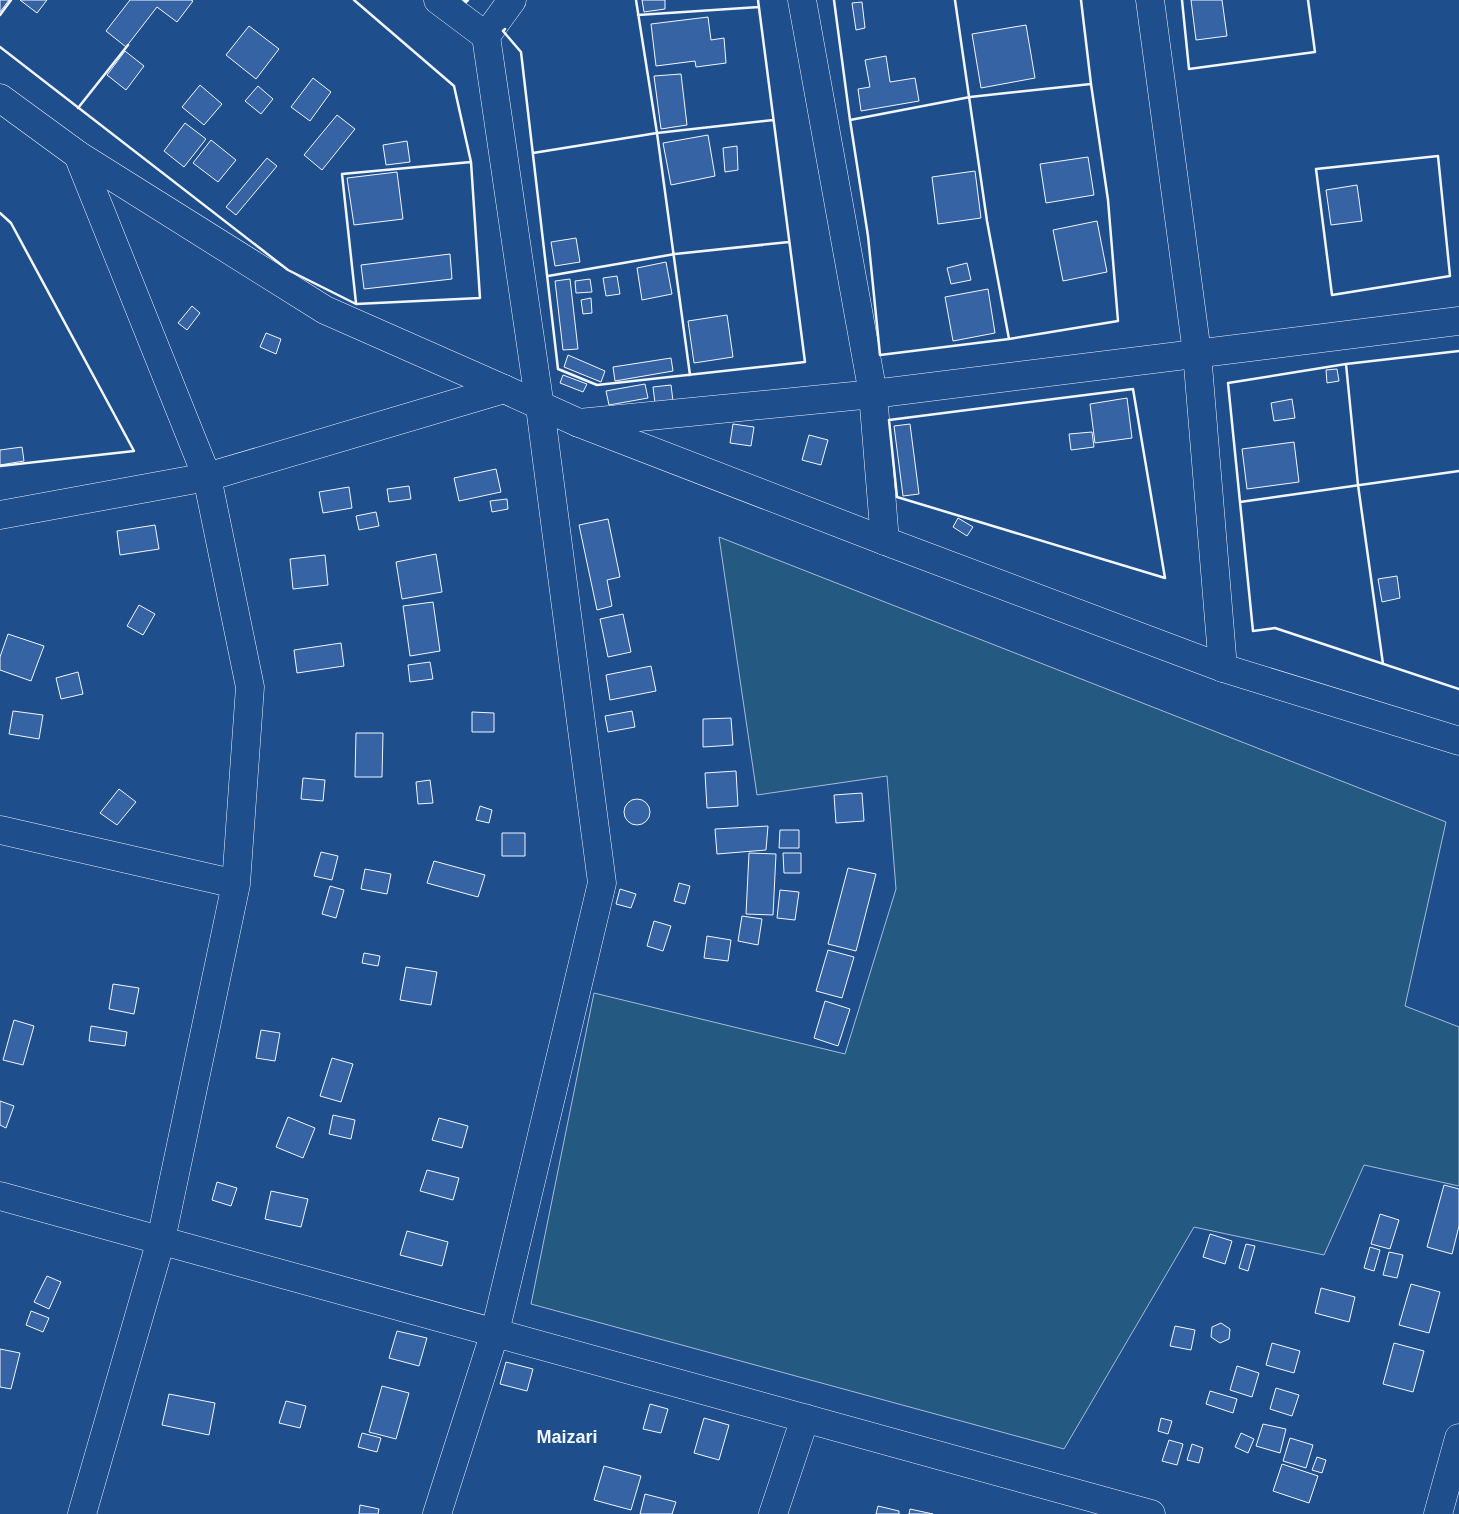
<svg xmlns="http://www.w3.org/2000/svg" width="1459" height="1514" viewBox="0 0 1459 1514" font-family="Arial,sans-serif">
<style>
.green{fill:#245a82;stroke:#a8bbd7}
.building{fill:#3563a3;stroke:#f2f6ff}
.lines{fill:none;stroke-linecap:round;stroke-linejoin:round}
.minor-casing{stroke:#f2f6ff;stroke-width:29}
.major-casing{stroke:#f2f6ff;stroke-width:29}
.minor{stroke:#1f4e8c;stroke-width:28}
.major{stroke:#1f4e8c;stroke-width:28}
.wall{stroke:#f2f6ff;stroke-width:2.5}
.labels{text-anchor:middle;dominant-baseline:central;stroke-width:4;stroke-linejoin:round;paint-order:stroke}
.quarter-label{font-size:18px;font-weight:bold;fill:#f2f6ff;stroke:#1f4e8c}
</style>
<rect width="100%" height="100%" fill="#1f4e8c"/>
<path class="green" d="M719,537L1446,822L1405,1006L1459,1027V1186L1364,1165L1324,1255L1194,1227L1064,1449L531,1304L594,993L845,1054L896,889L887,776L757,795Z"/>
<path class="building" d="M0,0H9L0,12Z
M20,0H47L37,13Z
M130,0H191L193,1L177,22L157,7L126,47L106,31Z
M642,0H665V9L644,12Z
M1191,0H1222L1227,36L1196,40Z
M862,2L865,28L856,30L852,3Z
M708,17L711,40L724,38L726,63L696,67L695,61L656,66L651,24Z
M1026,25L1035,78L981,88L972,34Z
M249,26L279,49L256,79L226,55Z
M125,51L144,66L126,90L107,75Z
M886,56L890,82L915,78L919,101L861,111L858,89L870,87L865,60Z
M681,74L687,125L661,129L654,76Z
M313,78L331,92L310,121L291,107Z
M200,85L222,104L204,125L182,107Z
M258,86L273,99L261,114L245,101Z
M337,115L355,129L322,170L304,155Z
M185,123L206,139L184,167L164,151Z
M708,135L715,176L671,185L663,143Z
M211,140L236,160L218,182L193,163Z
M407,141L410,162L386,165L383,145Z
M737,146L738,170L725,172L723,148Z
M1088,157L1094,195L1046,203L1040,164Z
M267,158L277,166L236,215L226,207Z
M975,171L981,218L938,224L932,177Z
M397,172L403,219L354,225L347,178Z
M1357,185L1362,221L1331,225L1326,190Z
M1097,221L1107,272L1063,281L1053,230Z
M576,238L580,262L555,266L551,242Z
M450,254L452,279L364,289L361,265Z
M666,262L672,294L642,300L637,268Z
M967,263L971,280L951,284L947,268Z
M617,276L620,294L606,296L603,278Z
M570,279L578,349L563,350L555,281Z
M590,279L592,292L576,293L575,281Z
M988,289L995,333L953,341L945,297Z
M591,298L592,313L583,314L581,300Z
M192,306L200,313L187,330L178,323Z
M727,315L733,357L694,363L688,321Z
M266,333L281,339L276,354L260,347Z
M568,355L605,371L601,382L564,367Z
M671,358L673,371L615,381L613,367Z
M1337,369L1339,381L1327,383L1326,370Z
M563,375L587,384L583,392L560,383Z
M645,384L648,398L609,405L606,391Z
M671,385L673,401L655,403L653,387Z
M1127,398L1132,438L1095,443L1090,404Z
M1292,399L1295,418L1274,421L1271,403Z
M733,424L754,427L751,446L730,443Z
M910,424L919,494L903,496L894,426Z
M1092,432L1094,447L1071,450L1069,434Z
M809,435L828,440L821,465L802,460Z
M1294,442L1299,482L1247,489L1242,449Z
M22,447L24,461L0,465V450Z
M496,469L501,492L459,501L454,478Z
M409,486L411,499L389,502L387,489Z
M349,487L352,508L323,513L319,492Z
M507,499L508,509L492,512L490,501Z
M376,512L379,526L359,530L356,516Z
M958,518L973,527L967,536L953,527Z
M608,519L620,577L607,580L612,606L597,610L579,525Z
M155,525L159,549L120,555L117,531Z
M436,554L442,592L402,599L396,562Z
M325,555L328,585L293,589L290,559Z
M1397,576L1400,598L1382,602L1378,579Z
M433,602L440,651L410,656L403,606Z
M139,605L155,614L143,635L127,626Z
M623,614L631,652L608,657L600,619Z
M8,634L44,646L31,681L0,670V657Z
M341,643L344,666L297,673L294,650Z
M430,662L433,679L410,682L408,665Z
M651,666L656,691L610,700L606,675Z
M78,672L83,694L61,699L56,678Z
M13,711L43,715L39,739L9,734Z
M632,711L635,727L608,732L605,716Z
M472,712L494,713V732H472Z
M731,718L733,745L703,747V719Z
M356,733H383L382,777H355Z
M736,771L738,806L707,808L705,773Z
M303,778L325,780L323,801L301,799Z
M430,780L433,803L418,804L416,782Z
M119,789L136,802L117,825L100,813Z
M862,793L864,821L836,823L834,795Z
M624 812a13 13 0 1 1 26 0a13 13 0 1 1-26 0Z
M480,806L492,810L489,823L476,820Z
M768,826L766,850L717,854L715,829Z
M780,830H799V848H779Z
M502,833H525V856H502Z
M321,852L338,856L332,880L314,876Z
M749,853L776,854L773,915L746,914Z
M783,853H801V873H784Z
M434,861L485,875L478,897L427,883Z
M848,868L876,874L856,951L828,944Z
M365,869L391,874L387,894L361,889Z
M679,883L690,886L685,904L674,901Z
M330,886L344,890L336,918L322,914Z
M620,889L636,894L631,908L616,904Z
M780,890L799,892L795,920L777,918Z
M742,916L762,919L758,945L738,941Z
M654,921L671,926L663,951L647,946Z
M707,936L731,940L728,961L704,958Z
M828,950L854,957L842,998L816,991Z
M364,953L380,956L378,966L362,963Z
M406,967L437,972L431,1005L400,1000Z
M113,984L139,988L134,1014L109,1009Z
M825,1001L850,1009L838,1046L814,1038Z
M14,1020L34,1026L23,1065L3,1060Z
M91,1026L127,1032L125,1046L89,1041Z
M261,1030L280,1033L275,1061L256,1058Z
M332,1058L353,1064L341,1102L320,1096Z
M0,1101L14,1106L6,1128L0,1125Z
M333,1115L355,1120L351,1139L329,1134Z
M288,1117L315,1128L303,1158L276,1147Z
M439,1118L468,1126L462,1148L432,1140Z
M427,1170L459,1178L453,1200L420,1191Z
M217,1182L237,1188L231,1206L212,1200Z
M1444,1185L1459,1189V1226L1452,1254L1427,1247Z
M271,1191L308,1199L301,1227L265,1219Z
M1380,1214L1399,1220L1390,1249L1371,1244Z
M407,1231L448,1242L442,1266L400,1255Z
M1210,1234L1232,1241L1225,1264L1203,1257Z
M1246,1244L1255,1246L1248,1271L1239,1268Z
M1370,1247L1380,1250L1374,1271L1364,1268Z
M1389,1252L1403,1255L1397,1278L1383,1275Z
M47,1276L61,1282L49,1309L34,1302Z
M1411,1284L1440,1292L1429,1333L1399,1325Z
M1321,1288L1355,1297L1349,1322L1315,1313Z
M31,1311L49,1318L43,1332L26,1325Z
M1221,1323L1230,1329L1229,1339L1220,1343L1211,1337L1212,1327Z
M1175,1326L1195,1330L1191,1350L1170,1346Z
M397,1331L427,1338L419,1366L389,1358Z
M1272,1343L1300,1351L1294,1373L1266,1365Z
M1394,1343L1424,1351L1413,1392L1383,1384Z
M0,1349L20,1353L11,1389L0,1387Z
M506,1362L533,1369L527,1391L500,1384Z
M1237,1366L1259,1373L1252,1397L1230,1390Z
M382,1386L409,1393L396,1439L369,1432Z
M1276,1388L1299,1395L1292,1416L1270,1409Z
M1210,1391L1237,1399L1233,1413L1206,1404Z
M169,1394L215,1403L209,1435L162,1425Z
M286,1401L306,1406L300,1428L279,1423Z
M650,1404L668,1409L661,1433L643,1429Z
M704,1418L729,1425L719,1460L694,1453Z
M1161,1418L1172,1421L1168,1434L1158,1431Z
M1263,1424L1286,1429L1280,1453L1256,1446Z
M362,1433L381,1438L377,1452L358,1447Z
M1241,1433L1254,1439L1248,1453L1235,1447Z
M1290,1438L1313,1445L1306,1468L1283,1461Z
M1169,1440L1183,1444L1177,1465L1162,1461Z
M1192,1444L1203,1448L1199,1463L1187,1460Z
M1317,1457L1326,1460L1322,1473L1312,1470Z
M1282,1464L1318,1476L1309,1503L1273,1491Z
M604,1466L641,1476L631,1510L594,1500Z
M645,1494L676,1502L672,1514H640Z
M360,1505L379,1509L378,1514H359Z
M878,1506L899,1511V1514H876Z
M910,1509L933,1514H909Z"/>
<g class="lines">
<defs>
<path id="minor" d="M802,0L873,394L885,541
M1150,0L1197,353L1223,668
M486,36L512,0
M78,155L207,477L250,687L236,884L161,1240L82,1514
M579,423L873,394L1459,321
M0,515L207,477L504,389
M0,830L236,884
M0,1196L1151,1514
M437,1514L495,1332L602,883L540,407L486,36L438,0
M773,1514L805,1418
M1438,1514L1459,1438"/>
<path id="major" d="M0,98L78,155L325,310L504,389L579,423L885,541L1223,668L1459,741"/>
</defs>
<use href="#minor" class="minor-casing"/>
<use href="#major" class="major-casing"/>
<use href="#minor" class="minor"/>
<use href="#major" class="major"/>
<path class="wall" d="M464,0L466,2L468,0
M636,0L657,133L690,375
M834,0L850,120
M955,0L987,221L1009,339
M1081,0L1091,84
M1182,0L1189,69L1315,52L1308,0
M0,15L11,0
M638,15L759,7
M505,29L503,31L521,52L558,369L597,385L805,362L758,0
M0,47L288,270L356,304L480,298L471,162L454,86L354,0
M1091,84L1108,200L1118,321L1009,339L880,355L868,236L850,120L970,97Z
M78,108L128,45
M533,153L657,133L773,120
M1438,156L1450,276L1332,295L1316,169Z
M0,213L11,223L134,451L0,466
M548,276L675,254L789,242
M356,303L342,174L471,162
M1459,351L1346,364L1228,383L1253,631L1275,628L1459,689
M1346,364L1358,485L1383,664
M1133,389L1165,578L897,497L889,420Z
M1240,502L1459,471"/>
</g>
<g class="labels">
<g class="quarter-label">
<text x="567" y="1437">Maizari</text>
</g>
</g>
</svg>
